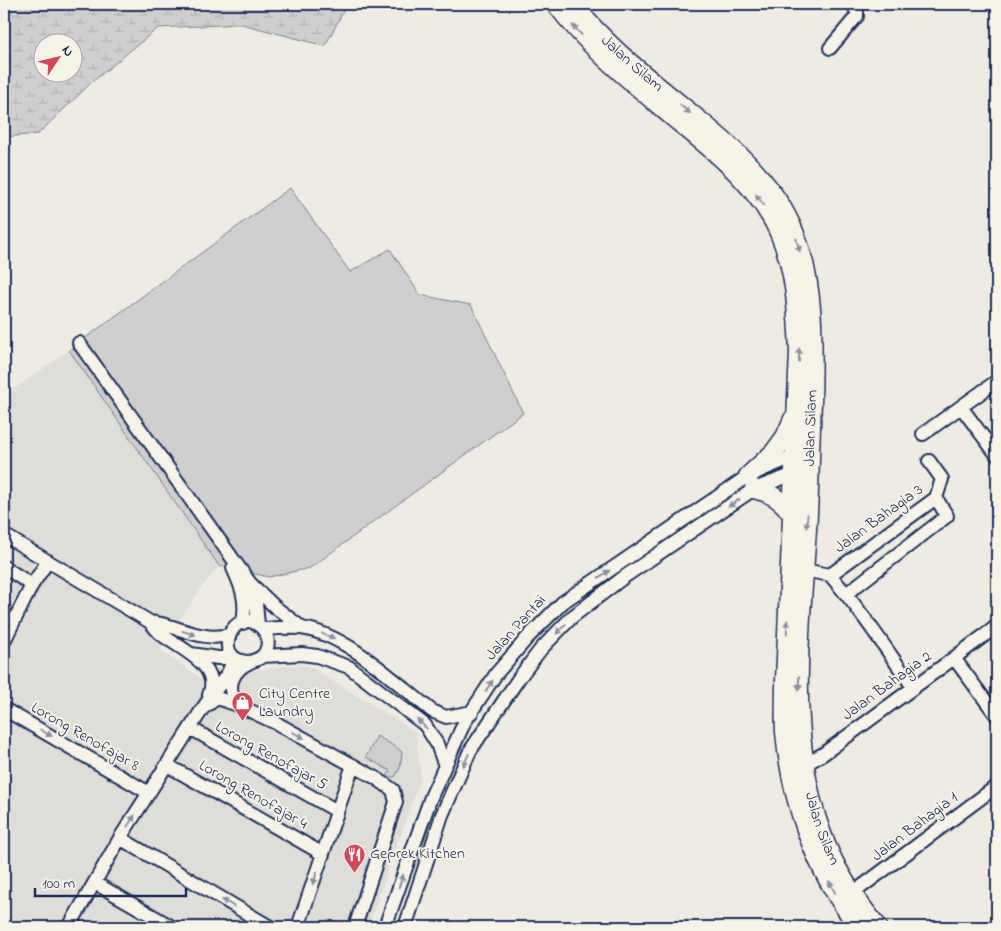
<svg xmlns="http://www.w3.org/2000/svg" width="1001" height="931" viewBox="0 0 1001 931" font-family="'Indie Flower',sans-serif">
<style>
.built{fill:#deddd8}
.green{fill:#cfcfcf;stroke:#757f96}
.wetland{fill:url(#wetland-marsh);stroke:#757f96;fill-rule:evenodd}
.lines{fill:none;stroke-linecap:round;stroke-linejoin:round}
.minor-casing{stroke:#1b2f5e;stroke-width:16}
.highway-casing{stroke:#1b2f5e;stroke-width:21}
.minor{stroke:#f7f3e8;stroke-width:12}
.highway{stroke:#f7f3e8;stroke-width:18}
.oneway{fill:#8991a3}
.labels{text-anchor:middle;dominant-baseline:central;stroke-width:4;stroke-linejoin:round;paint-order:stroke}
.street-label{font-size:16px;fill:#1b2f5e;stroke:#f7f3e8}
.poi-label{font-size:16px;fill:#1b2f5e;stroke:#f7f3e8;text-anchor:start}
</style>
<defs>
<pattern id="wetland-marsh" width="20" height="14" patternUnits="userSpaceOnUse" patternTransform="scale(1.25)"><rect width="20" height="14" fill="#cfcfcf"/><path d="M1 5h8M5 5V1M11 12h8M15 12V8" fill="none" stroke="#b1b2b4"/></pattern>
</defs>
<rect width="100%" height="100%" fill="#eeebe2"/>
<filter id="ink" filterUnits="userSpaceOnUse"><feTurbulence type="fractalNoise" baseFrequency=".02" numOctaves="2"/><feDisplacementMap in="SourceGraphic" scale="10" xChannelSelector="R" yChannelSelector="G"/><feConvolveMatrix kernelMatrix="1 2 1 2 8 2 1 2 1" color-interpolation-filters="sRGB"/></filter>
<g filter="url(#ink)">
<path class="built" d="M69,350L219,566L201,588L160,650L203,680L218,668L263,670L281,666L307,665L416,732L421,777L368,927H4V396Z"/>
<path class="green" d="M290,188L350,272L390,249L420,295L471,305L523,413L310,568L269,577L219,566L69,350Z
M377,736L397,748L402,752L400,768L395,777H387L390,771L366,757Z"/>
<path class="wetland" d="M4,4H342L345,8L325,46L242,24L158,28L92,82L38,134L4,137ZM42,42H72V72H42Z"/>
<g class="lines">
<defs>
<path id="minor" d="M830,48L857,16V12L853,4
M79,343L250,583L275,607L302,628
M961,407L997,455
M923,434L997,381
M4,535L150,622C154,626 157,631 161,634C180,649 222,665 209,695
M4,567L32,585
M233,568C242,588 247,600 243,623
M803,570L830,575L936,498L942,479L929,461
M830,575C861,610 886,649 913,687
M251,585L256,603L258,625
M846,594L947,516L936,498
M150,622C178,625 200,642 229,635
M263,629C276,628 288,627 301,628C347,634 396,683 432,711L446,717L472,712
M4,641L32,585L48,561
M191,654L218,658H234
M262,656L302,654L317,656L349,667L425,725L437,744L445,766
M954,658L997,626
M238,705C225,689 231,671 250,662C258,659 264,658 267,648C269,641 267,633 261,627C234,602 208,662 250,662
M203,708L217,698L238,705L276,723L376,778L393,790L396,802L355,927
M4,709L149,793
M190,728L337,811
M167,765L323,854
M804,765L823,754L954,658L997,716
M120,838L270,927
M95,883L172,927
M853,893L997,786
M69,927L120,838L203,708L228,673L234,658
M298,927L353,765
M385,927L431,797L464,723L496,674L528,637L563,602L748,476L795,456H800
M405,927L442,815L470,751L519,678L541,649L572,617L624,577L754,489L794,474L800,473"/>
<g id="highway">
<path d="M556,4C589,48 633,83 675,119C717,153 762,188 782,240C796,275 797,314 799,351L785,681C785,698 784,715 785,732C791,801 815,872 859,927"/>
<path id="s1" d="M573,4C608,49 656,84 699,120C738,152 776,186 795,234C816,288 813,348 812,404C810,441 810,477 808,514C802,617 785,734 822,834C834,867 855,900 878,927"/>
<path d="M748,476L774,452L785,437L793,419"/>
<path d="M754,489C771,493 781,499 791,513"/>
</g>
</defs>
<use href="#minor" class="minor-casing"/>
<use href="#highway" class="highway-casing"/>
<use href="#minor" class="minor"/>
<use href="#highway" class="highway"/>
</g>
<defs><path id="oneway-solid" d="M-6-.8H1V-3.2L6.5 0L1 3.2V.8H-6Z" transform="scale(1.25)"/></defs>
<g class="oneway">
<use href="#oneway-solid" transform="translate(577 30) rotate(-133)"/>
<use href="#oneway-solid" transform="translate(685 109) rotate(40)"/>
<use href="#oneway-solid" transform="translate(760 200) rotate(-127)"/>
<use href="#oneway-solid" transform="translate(798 245) rotate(74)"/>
<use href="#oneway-solid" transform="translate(799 355) rotate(-90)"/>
<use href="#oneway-solid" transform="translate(734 503) rotate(146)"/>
<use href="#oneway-solid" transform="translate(807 521) rotate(94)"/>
<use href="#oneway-solid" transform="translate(604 574) rotate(-34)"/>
<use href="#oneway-solid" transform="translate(787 627) rotate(-88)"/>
<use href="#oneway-solid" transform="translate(561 629) rotate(134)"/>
<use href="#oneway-solid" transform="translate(189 633) rotate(17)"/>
<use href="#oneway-solid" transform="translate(328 636) rotate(20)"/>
<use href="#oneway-solid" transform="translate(799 683) rotate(91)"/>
<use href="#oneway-solid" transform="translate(489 686) rotate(-57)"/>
<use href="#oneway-solid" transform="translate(422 724) rotate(-137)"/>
<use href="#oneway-solid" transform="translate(46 733) rotate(30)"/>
<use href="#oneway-solid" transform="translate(298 735) rotate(29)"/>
<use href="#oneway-solid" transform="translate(466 760) rotate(114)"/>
<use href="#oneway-solid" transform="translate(131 821) rotate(-57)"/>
<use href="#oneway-solid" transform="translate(315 878) rotate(109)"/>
<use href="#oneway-solid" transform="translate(401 881) rotate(-70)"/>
<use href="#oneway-solid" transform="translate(832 887) rotate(-119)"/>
<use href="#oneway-solid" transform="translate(228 903) rotate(-150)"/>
</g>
</g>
<defs>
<symbol id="shop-pin" viewBox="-11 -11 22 30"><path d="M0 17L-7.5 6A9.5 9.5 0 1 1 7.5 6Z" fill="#d1495b" stroke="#f7f3e8"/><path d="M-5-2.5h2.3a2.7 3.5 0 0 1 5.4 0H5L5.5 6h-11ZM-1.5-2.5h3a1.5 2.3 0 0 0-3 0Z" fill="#fff"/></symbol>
<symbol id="restaurant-pin" viewBox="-11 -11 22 30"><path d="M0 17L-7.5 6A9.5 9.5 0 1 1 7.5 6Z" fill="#d1495b" stroke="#f7f3e8"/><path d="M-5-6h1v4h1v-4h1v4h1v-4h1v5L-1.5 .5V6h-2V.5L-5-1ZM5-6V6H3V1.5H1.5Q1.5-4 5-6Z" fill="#fff"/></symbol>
</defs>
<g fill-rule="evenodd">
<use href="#shop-pin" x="230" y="690" width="25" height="34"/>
<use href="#restaurant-pin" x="342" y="842" width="25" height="34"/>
</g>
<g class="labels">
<g class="street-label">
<text stroke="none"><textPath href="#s1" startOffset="84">Jalan Silam</textPath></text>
<text transform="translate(811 428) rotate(-88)">Jalan Silam</text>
<text transform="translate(879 519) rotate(-36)">Jalan Bahagia 3</text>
<text transform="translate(516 628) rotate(-48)">Jalan Pantai</text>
<text transform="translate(887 686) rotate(-36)">Jalan Bahagia 2</text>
<text transform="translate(85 737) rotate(30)">Lorong Renofajar 8</text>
<text transform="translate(271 756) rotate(29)">Lorong Renofajar 5</text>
<text transform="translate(253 795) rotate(30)">Lorong Renofajar 4</text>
<text transform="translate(915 827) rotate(-37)">Jalan Bahagia 1</text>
<text stroke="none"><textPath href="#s1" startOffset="922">Jalan Silam</textPath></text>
</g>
<g class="poi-label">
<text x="259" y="694">City Centre<tspan x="259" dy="18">Laundry</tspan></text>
<text x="370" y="854">Geprek Kitchen</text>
</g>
</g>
<rect width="1001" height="931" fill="none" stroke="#f7f3e8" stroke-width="20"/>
<rect x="10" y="10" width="981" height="911" fill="none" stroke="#1b2f5e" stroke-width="2" filter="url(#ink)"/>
<g transform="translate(58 58) rotate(55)"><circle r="24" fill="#f7f3e8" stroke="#9fa5b1"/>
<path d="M0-4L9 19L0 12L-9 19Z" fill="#d1495b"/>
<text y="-8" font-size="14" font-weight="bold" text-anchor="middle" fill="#1b2f5e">N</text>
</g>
<path d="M35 888v8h151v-8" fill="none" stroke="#1b2f5e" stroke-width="2.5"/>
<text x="42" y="888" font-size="15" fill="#1b2f5e" stroke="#f7f3e8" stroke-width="4" paint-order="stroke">100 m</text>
</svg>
